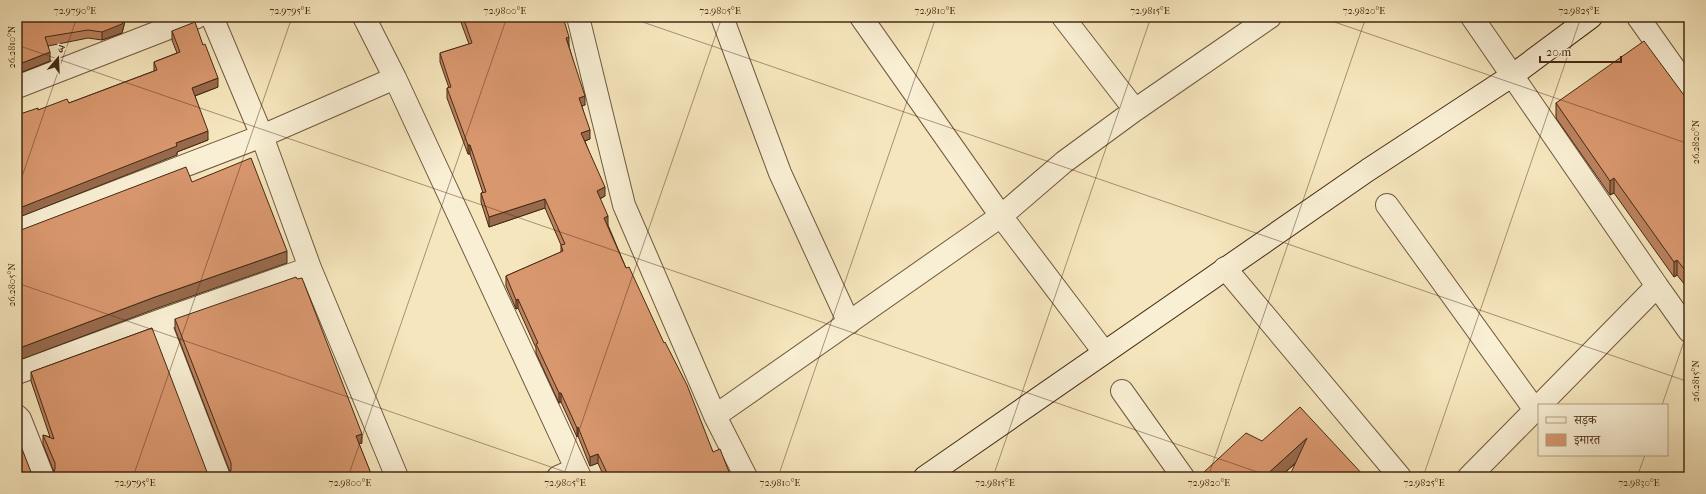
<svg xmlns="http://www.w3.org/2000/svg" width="1706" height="494" viewBox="0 0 1706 494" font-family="'IM FELL French Canon','Noto Serif Devanagari',serif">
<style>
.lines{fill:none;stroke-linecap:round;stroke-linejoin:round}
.street-casing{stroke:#71593e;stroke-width:24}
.secondary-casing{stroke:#452a14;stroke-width:24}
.street{stroke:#f9efd4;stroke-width:22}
.secondary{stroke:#f9efd4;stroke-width:22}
.wall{fill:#bb825f;stroke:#452a14}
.shaded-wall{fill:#986a4d;stroke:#452a14}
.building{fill:#d9976e;stroke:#452a14}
.ticks{fill:none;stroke:#452a14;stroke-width:1;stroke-opacity:0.45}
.neatline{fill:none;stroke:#452a14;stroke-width:1.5}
.ticks-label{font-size:10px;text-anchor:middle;fill:#452a14}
</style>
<rect width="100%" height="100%" fill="#f6e6bd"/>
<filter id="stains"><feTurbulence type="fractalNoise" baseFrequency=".005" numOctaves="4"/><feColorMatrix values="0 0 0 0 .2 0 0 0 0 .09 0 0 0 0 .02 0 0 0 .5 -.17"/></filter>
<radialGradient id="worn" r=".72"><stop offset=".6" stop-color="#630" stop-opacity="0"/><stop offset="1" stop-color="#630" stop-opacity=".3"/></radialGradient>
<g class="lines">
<defs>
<path id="street" d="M212,17L262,136L310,268L397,477
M364,17L395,78L580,477
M578,17L624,205L715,416L746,477
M722,17L780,173L849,323
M861,17L1001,216L1104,352
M1063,17L1135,110
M1472,17L1657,286L1540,405
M1638,17L1689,89
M17,87L197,17
M1387,205L1535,410
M17,230L262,136L395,78
M1225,268L1400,477
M1657,286L1689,331
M159,321L219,477
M17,373L159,321L310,268
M1122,391L1183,477
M17,416L20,419L43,477
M715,416L1001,216L1064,162L1135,110L1270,17
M558,477L576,469
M1469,477L1539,406"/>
<path id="secondary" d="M925,477L1368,170L1513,75L1591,17"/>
</defs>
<use href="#street" class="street-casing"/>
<use href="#secondary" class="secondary-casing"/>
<use href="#street" class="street"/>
<use href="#secondary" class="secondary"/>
</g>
<path class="wall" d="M17,17H126L122,33L102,40L88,38L48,46L50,61L17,74Z
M378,17H396L381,22Z
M459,17H563L569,46L585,105L582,106L590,139L585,141L605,196L600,199L608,225L626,268L713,452L731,477H604L598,463L590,466L578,436L577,437L561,402L559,403L536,353V348L518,308L516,309L506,286V276L561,252V245L545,208L489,227L481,202V193H483L470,154H468L447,98V88H449L440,62V53L469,44Z
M172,31L218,87L195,96L208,140L177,152V155L38,110L69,103L154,71V62L177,53L172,40Z
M1689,102V290L1677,275L1674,277L1614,193L1610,195L1556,118V103Z
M175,319L362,443L359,444L372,477L228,476L230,472L175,329Z
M152,328L53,475L54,472L43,444V435L50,437L31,381V372Z
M1262,441L1295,464L1280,477H1203V473Z"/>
<path class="shaded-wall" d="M124,17H126L122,33L102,40V32Z
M381,17H396L381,22Z
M569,37V46L566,38Z
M50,52V61L17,74V65Z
M218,78V87L192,97V88Z
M585,96V105L579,107V98Z
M590,130V139L581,142V133Z
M208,131V140L177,152V155L17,218V209L176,143Z
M468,145H470V154H468Z
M1614,178V193L1610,195V181Z
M605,187V196L597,200V191Z
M545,199V208L489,227V217Z
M608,216V225L604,227V218Z
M287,251V263L155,309L17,361V349L155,297Z
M1677,260V275L1674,277V262Z
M518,299V308L516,309V300Z
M559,393H561V402L559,403Z
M578,427V436L577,437V428Z
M362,434V443L356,445V436Z
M1307,438V452L1280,477H1264Z
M598,454V463L590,466V457Z"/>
<path class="building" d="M17,17H124L122,24L102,32L88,30L45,37L50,52L17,65Z
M463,17H563L569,37L566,38L585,96L579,98L590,130L581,133L605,187L597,191L608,216L604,218L626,268L629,267L664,343L665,342L687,385L713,452L720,449L731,477H609L598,454L590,457L578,427L577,428L561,393H559L536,344L538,343L518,299L516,300L506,276L563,251L561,245L565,244L545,199L489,217L481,193L486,192L470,145H468L447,88L451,87L440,53L472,43Z
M195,22L203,45L205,44L218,78L192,88L208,131L176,143L177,146L17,209V115L38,108V110L67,99L69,103L157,70L154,62L180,52L172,31Z
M1644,41L1689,102V275L1677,260L1674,262L1614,178L1610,181L1556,103Z
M251,158L287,251L155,297L17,349V307H18L17,303V230H21L186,167L192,182Z
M296,277L297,279L302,278L362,434L356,436L372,476L370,477H227L228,476L231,470V463L175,319Z
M152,328L207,472L211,477H51L53,475L55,469V463L43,435L54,439L31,372Z
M1300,407L1365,477H1289L1307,438L1264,477H1207L1203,473L1246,433L1262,441Z
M17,436L31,472L35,477H17Z"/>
<path class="ticks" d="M628,17L1689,382M1320,17L1689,144M17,45L1272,477M17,191L77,17M17,283L580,477M1662,405L1689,327M133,477L292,17M348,477L507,17M563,477L722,17M778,477L936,17M993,477L1151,17M1208,477L1366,17M1423,477L1581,17M1637,477L1645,455"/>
<rect width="1706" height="494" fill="none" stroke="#f6e6bd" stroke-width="44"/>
<rect x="1538" y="404" width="130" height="52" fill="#f9efd4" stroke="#b1a087"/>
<rect x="1546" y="417" width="20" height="6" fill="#f9efd4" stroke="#b1a087"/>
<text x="1574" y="424" font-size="12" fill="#452a14">सड़क</text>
<rect x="1546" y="434" width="20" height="12" fill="#d9976e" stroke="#b1a087"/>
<text x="1574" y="444" font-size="12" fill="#452a14">इमारत</text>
<g transform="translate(58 58) rotate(19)" stroke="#f9efd4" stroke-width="3" paint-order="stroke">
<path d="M0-3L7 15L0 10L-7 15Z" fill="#452a14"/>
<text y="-6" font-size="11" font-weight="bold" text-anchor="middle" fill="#452a14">उ</text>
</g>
<path d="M1540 56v6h81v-6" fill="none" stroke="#452a14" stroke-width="2"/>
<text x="1546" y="56" font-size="12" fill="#452a14" stroke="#f9efd4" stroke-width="3" paint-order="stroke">20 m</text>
<rect x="22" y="22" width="1662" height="450" class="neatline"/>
<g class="ticks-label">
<text x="75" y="14">72.9790°E</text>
<text x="290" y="14">72.9795°E</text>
<text x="505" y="14">72.9800°E</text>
<text x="720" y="14">72.9805°E</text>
<text x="935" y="14">72.9810°E</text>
<text x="1150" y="14">72.9815°E</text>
<text x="1364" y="14">72.9820°E</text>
<text x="1579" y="14">72.9825°E</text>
<text transform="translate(11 47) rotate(-90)" y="4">26.2810°N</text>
<text transform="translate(1695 142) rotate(-90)" y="4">26.2820°N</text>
<text transform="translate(11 285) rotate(-90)" y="4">26.2805°N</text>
<text transform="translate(1695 381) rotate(-90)" y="4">26.2815°N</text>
<text x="135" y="486">72.9795°E</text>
<text x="350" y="486">72.9800°E</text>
<text x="565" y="486">72.9805°E</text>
<text x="780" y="486">72.9810°E</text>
<text x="995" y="486">72.9815°E</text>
<text x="1209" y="486">72.9820°E</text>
<text x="1424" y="486">72.9825°E</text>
<text x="1639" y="486">72.9830°E</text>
</g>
<rect width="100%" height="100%" filter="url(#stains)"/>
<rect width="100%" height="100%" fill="url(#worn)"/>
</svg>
